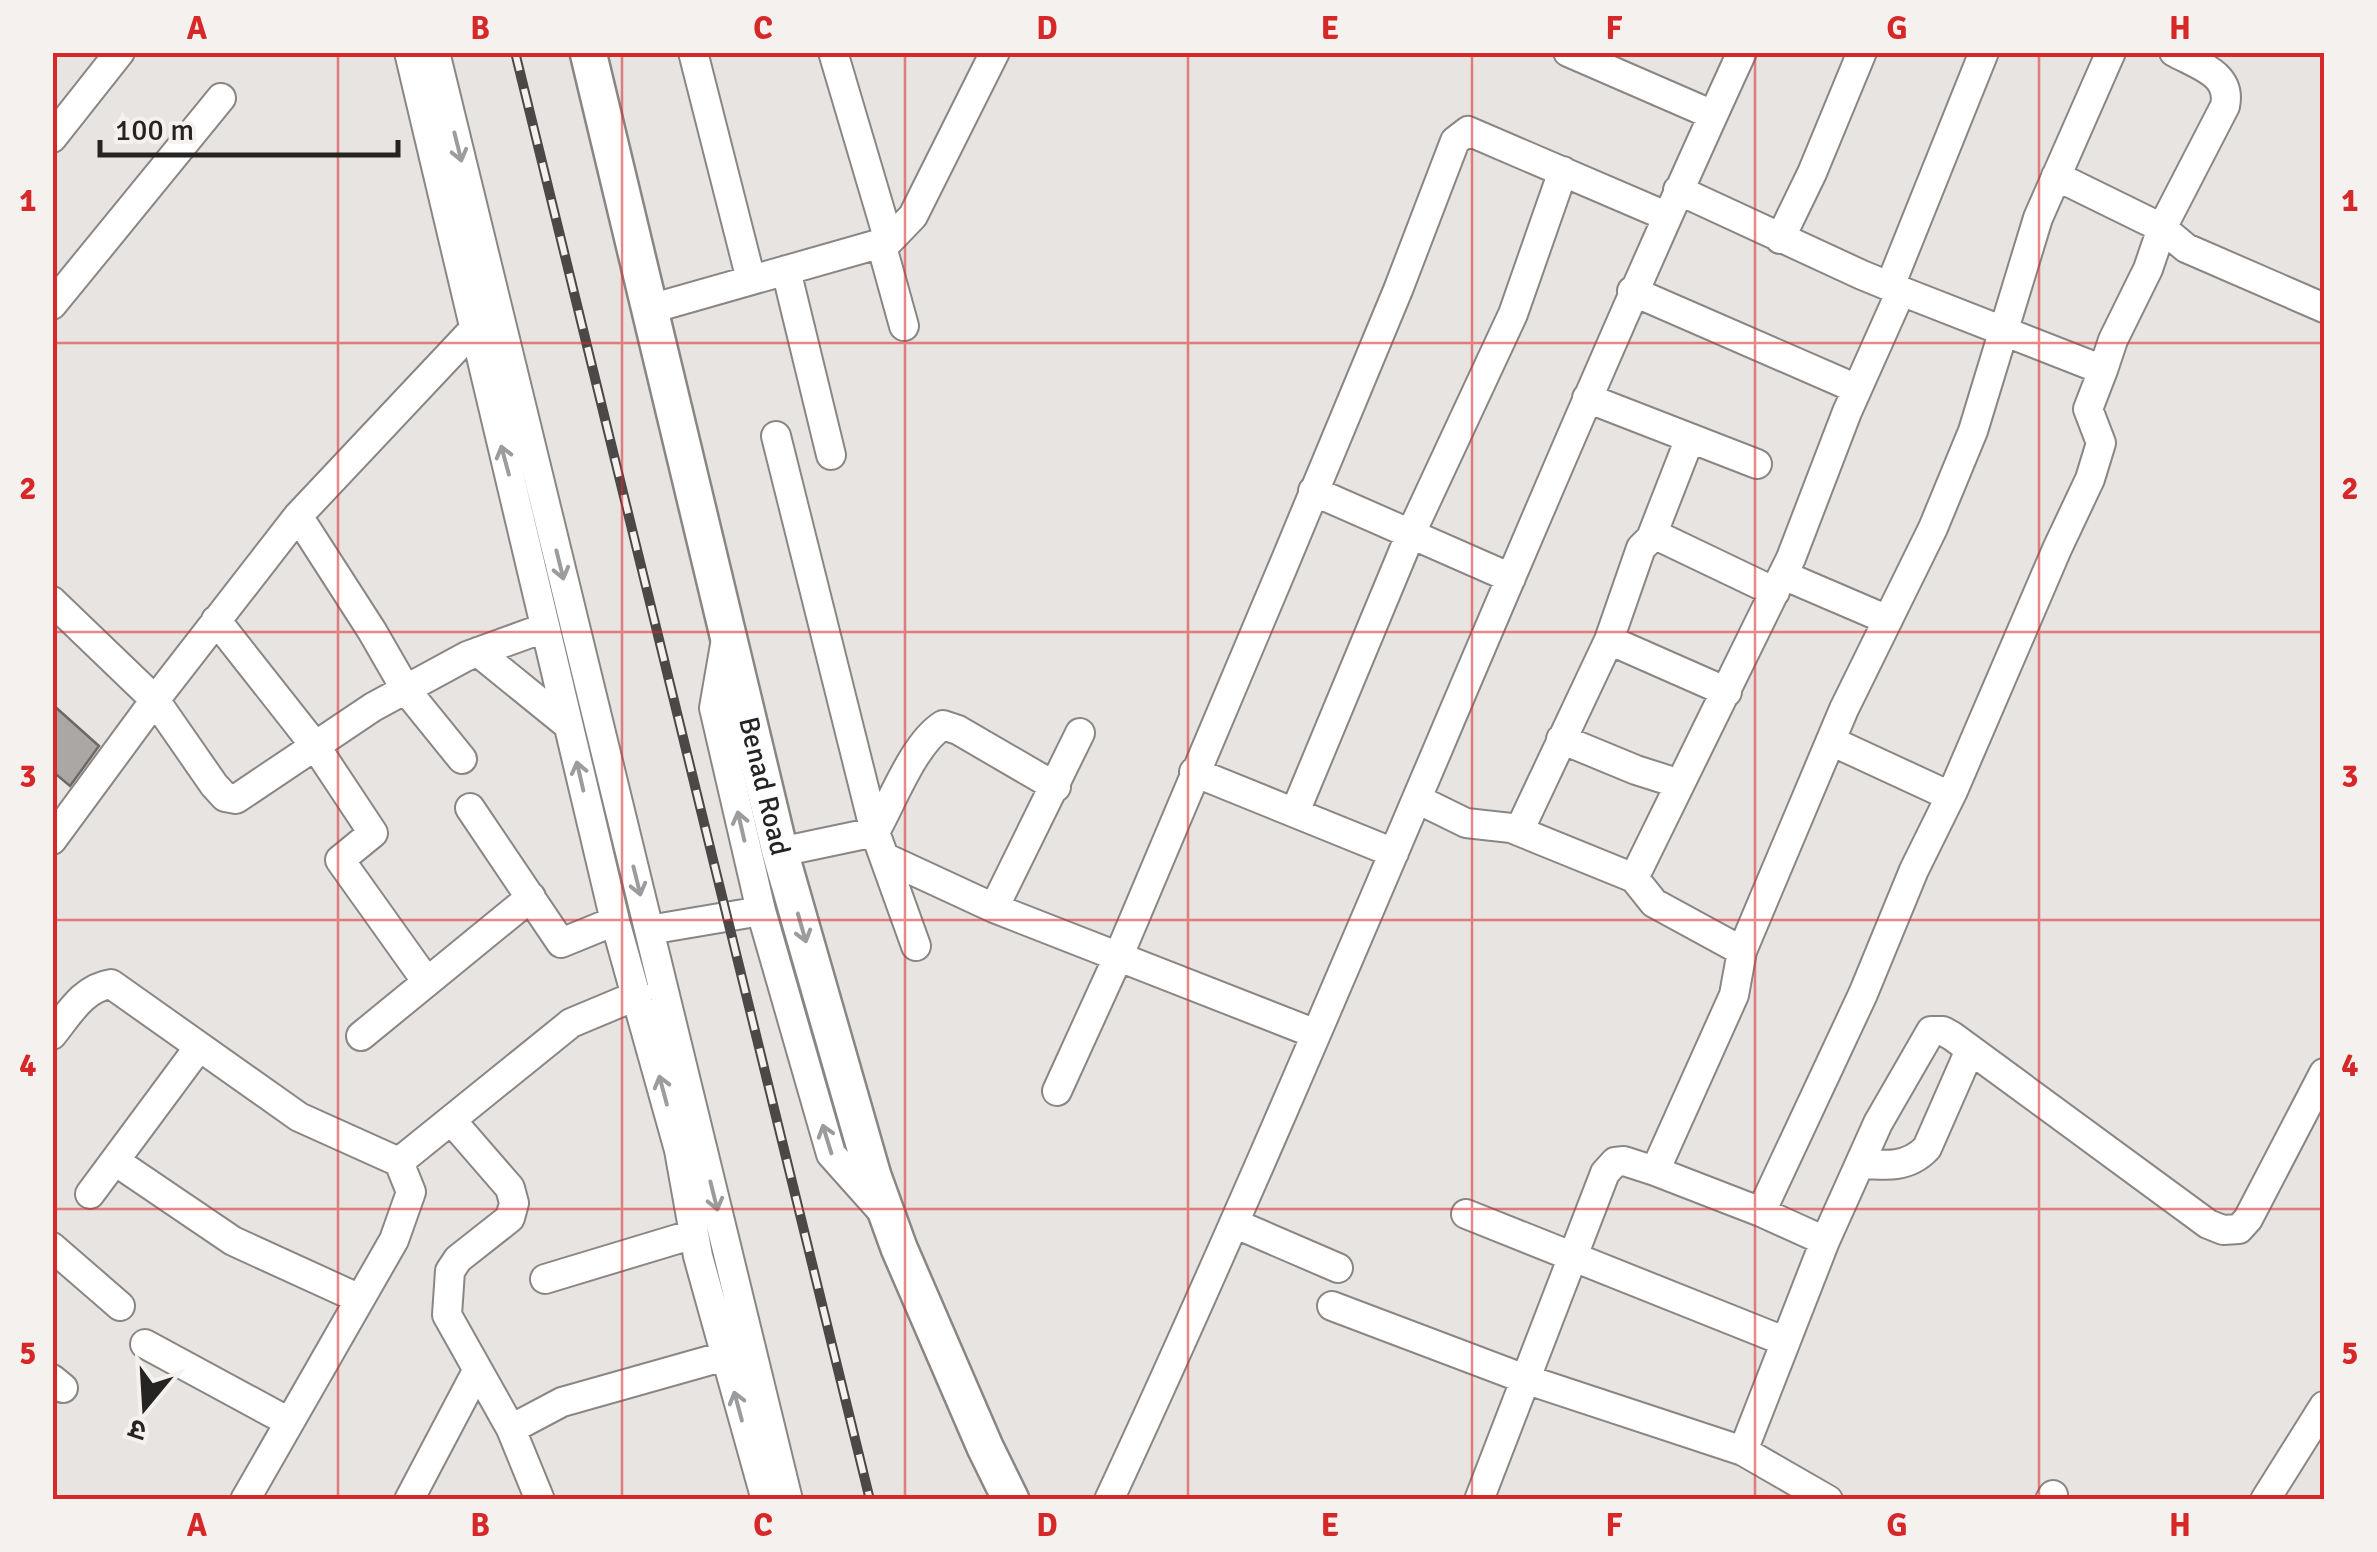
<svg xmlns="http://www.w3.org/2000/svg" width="2377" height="1552" viewBox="0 0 2377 1552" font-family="Signika,'Noto Sans Devanagari',sans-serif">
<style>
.building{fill:#aba7a5;stroke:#6c6866;stroke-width:2.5}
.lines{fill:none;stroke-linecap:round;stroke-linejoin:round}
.minor-casing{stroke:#8a8684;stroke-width:32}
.major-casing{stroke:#8a8684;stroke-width:40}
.minor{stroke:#fff;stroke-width:28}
.major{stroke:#fff;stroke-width:35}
.rail-casing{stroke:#4b4847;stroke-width:10}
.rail{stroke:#f5f1ef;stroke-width:6;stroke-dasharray:19;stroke-linecap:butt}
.oneway{stroke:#9d9c9c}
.grid{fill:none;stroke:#d62828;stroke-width:2.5;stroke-opacity:0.55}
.labels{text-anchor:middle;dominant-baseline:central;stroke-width:9;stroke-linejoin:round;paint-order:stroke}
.street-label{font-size:28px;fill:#262423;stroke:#f5f1ef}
.neatline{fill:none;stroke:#d62828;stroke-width:4}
.grid-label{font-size:32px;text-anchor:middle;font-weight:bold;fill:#d62828}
</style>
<rect width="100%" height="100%" fill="#e8e4e2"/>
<path class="building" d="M52,704L99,746L70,786L52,771Z"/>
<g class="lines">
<defs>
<path id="minor" d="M409,52L615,921L679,1150L698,1256L766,1500
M435,52L788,1500
M693,52L751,280
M833,52L889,241L913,216L995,52
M1568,52L1713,115
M52,138L120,52
M2056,176L2162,228L2186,248L2324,308
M1678,190L1862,275L1901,291L2103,370L2088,409L2101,443L2090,479L2057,549L1953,791L1914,870L1863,994L1761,1212L1655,1171L1734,995L1742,951L1844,709L1933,528L1973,431L2038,218L2111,52
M1780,239L1812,173L1862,52
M881,243L904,326
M786,270L831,455
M1890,286L1984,52
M1632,291L1857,389
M52,305L221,98
M650,309L889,241
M2103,370L2113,340L2148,269L2162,228L2225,106C2232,74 2198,65 2174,52
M1587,398L1757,464
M776,436L875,832L916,946
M1313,491L1511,578
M298,516L372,631L406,690L462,759
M1651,538L1690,438
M1783,575L1888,620
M52,601L155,700L214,785L225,797L236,799L373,707L467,656L544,628
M216,620L316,747L373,833L340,860L427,982
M726,639L714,708L761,911L831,1154L881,1210
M1609,640L1727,692
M478,652L568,725
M1561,739L1636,770L1680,784
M1831,741L1950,796
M1194,772L1394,853
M1417,799L1466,823L1511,828L1634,878L1654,903L1742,951
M470,808L561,943L615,921
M1295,812L1411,533L1513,314L1563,171
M1519,831L1609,640L1641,548L1651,538H1662L1775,592
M52,840L155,700L298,516L475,328L488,324
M780,852L875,832C892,802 914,743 943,725L958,730L1056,787
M886,858L994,908L1316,1034
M1634,878L1791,558L1847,412L1901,291
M994,908L1080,733
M649,930L761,911
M52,1035C69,1014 83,988 111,984L299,1117L399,1162L571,1023L638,995
M361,1036L531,897
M1057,1091L1119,955L1282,569L1398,290L1455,141L1468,131L1666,216
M451,1120L510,1188L514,1203L510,1218L458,1259L450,1271L447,1315L511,1429L540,1500
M115,1161L233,1241L360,1299
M1860,1163C1886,1166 1908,1168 1927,1148L1970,1050
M90,1194L199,1047
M1761,1212L1825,1241
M1466,1214L1784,1341
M1236,1224L1338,1268
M52,1247L120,1306
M545,1279L694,1234
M1332,1306L1525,1379L1743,1451L1828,1500
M145,1344L289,1422
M52,1379L63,1388
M511,1429L562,1402L725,1356
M1743,1451L1825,1241L1878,1123L1931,1031H1943L1952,1036L2208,1224L2223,1230L2239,1229L2248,1219L2324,1073
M245,1500L394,1240L411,1192L399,1162
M409,1500L477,1371
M1109,1500C1331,1022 1522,531 1742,52
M1479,1500L1605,1173L1615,1162L1624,1161L1655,1171
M2050,1500L2053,1495
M2265,1500L2324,1406"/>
<g id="major">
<path id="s1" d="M588,52L780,852L873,1176L899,1248L985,1447L1011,1500"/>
</g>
</defs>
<use href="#minor" class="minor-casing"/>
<use href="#major" class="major-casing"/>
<use href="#minor" class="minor"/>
<use href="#major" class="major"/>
<defs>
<path id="rail" d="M515,52L870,1500"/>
</defs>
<use href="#rail" class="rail-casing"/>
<use href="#rail" class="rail"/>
</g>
<defs><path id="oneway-shaft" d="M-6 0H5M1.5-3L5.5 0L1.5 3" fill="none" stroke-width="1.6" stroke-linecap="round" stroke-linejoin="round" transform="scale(2.5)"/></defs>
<g class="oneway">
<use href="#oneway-shaft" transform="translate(458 147) rotate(76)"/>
<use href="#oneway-shaft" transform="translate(505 460) rotate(-105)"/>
<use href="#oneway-shaft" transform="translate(560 565) rotate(76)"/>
<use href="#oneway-shaft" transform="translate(580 776) rotate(-103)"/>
<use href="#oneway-shaft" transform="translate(741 826) rotate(-103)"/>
<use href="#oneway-shaft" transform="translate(637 881) rotate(76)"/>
<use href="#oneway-shaft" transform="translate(802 928) rotate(74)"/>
<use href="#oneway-shaft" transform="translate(663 1090) rotate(-105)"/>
<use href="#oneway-shaft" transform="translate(827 1139) rotate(-107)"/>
<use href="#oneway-shaft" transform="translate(714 1196) rotate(76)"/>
<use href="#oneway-shaft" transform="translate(738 1406) rotate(-105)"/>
</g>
<path class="grid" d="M338,52V1500M622,52V1500M905,52V1500M1188,52V1500M1472,52V1500M1755,52V1500M2039,52V1500M52,343H2324M52,632H2324M52,920H2324M52,1209H2324"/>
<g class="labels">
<g class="street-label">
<text stroke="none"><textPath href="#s1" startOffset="755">Benad Road</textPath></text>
</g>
</g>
<rect width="2377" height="1552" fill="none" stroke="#f5f1ef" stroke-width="110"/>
<g transform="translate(145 1407) rotate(198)" stroke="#f5f1ef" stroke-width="8" paint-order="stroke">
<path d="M0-8L18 38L0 25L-18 38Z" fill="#262423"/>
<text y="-15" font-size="28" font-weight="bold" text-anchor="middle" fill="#262423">उ</text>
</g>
<path d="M100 140v15h298v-15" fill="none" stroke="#262423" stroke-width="5"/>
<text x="115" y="140" font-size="30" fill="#262423" stroke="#f5f1ef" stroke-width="8" paint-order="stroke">100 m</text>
<rect x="55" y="55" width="2267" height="1442" class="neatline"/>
<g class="grid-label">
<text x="197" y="39">A</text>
<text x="480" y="39">B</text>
<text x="763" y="39">C</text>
<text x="1047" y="39">D</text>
<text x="1330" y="39">E</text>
<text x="1614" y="39">F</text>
<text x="1897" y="39">G</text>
<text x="2180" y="39">H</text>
<text x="28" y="211">1</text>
<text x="2350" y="211">1</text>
<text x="28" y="499">2</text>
<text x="2350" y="499">2</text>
<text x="28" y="787">3</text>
<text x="2350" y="787">3</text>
<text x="28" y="1076">4</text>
<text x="2350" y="1076">4</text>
<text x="28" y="1364">5</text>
<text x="2350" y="1364">5</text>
<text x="197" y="1536">A</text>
<text x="480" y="1536">B</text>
<text x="763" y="1536">C</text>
<text x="1047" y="1536">D</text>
<text x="1330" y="1536">E</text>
<text x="1614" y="1536">F</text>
<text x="1897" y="1536">G</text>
<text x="2180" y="1536">H</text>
</g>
</svg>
